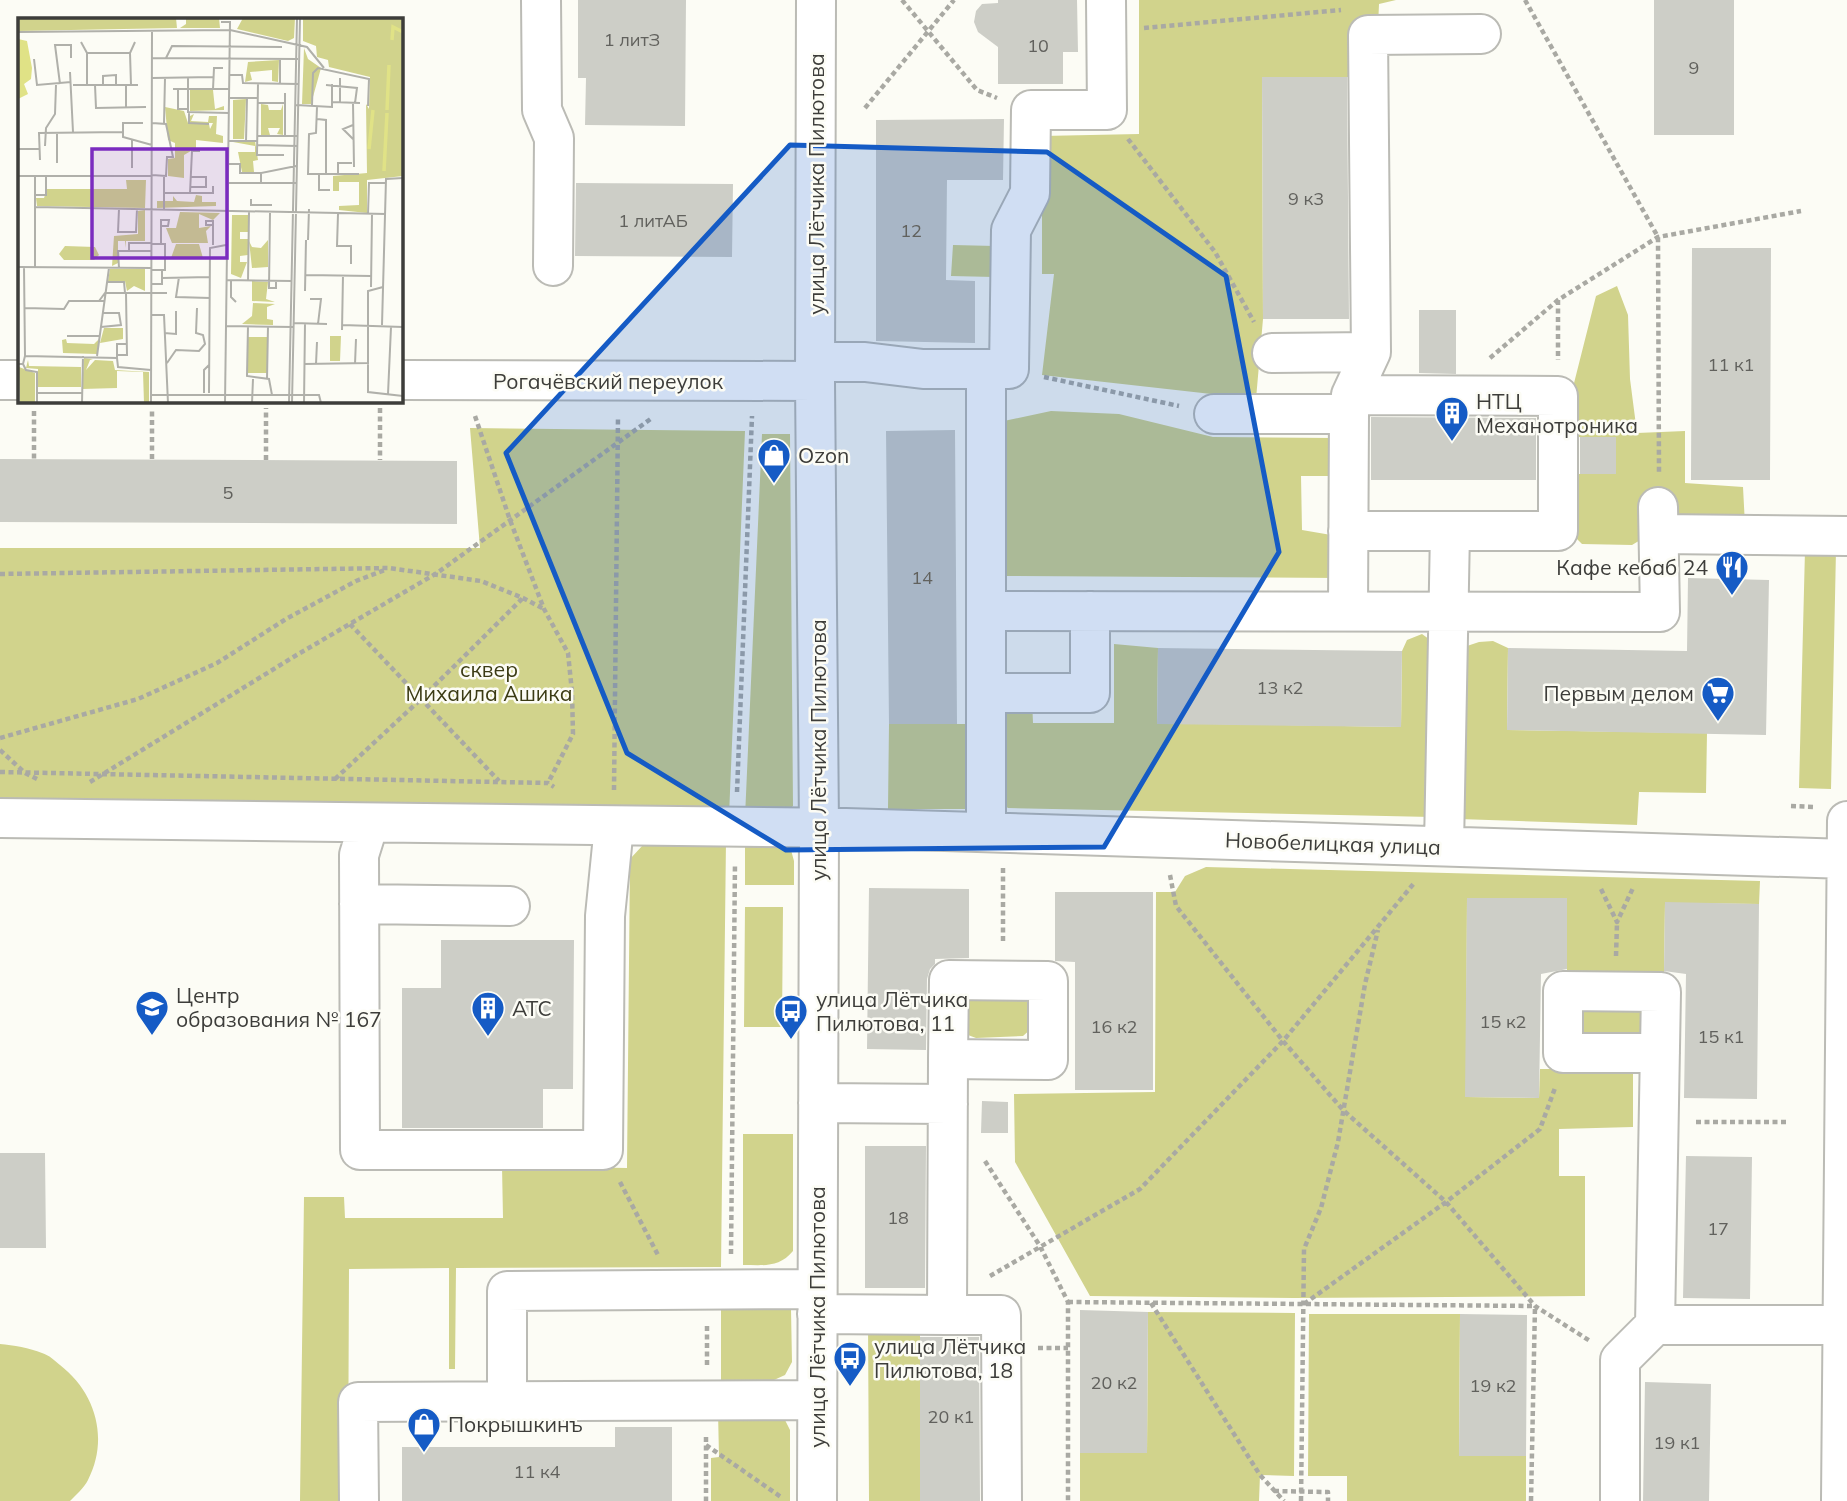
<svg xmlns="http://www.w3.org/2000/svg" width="1847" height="1501" font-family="Mulish,sans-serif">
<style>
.green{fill:#d1d38c}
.building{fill:#cdcec7}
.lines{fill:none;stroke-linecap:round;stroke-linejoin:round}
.minor-casing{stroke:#bbbbb5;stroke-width:42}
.path{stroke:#a9a9a3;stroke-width:4.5;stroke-dasharray:5 3.5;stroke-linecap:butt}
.minor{stroke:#fff;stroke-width:38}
.marked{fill:#155bc5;fill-opacity:0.2;stroke:#155bc5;stroke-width:5;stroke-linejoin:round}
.labels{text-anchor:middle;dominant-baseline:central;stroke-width:5;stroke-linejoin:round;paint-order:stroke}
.number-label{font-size:18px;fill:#61615d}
.street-label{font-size:21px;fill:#3d3d3a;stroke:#fcfcf5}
.poi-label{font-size:21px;fill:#3d3d3a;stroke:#fcfcf5;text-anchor:start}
.park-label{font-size:21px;fill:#3b3b14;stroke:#fcfcf5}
.inset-river{fill:none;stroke:#e0e286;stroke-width:3.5}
.inset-road{fill:none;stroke:#b0b0aa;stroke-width:2}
.view{fill:#7b2cbf;fill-opacity:0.15;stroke:#7b2cbf;stroke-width:3.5}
.inset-edge{fill:none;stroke:#3d3d3a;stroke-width:3.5}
</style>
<rect width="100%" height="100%" fill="#fcfcf5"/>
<path class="green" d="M1139,0h257l-17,4 -1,23 -29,50 -87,1 1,241 -7,80 -214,-24 12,-101h-12v-138l97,-2z
M953,245l42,1 -1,31 -43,-1z
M1617,286l11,29 2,64 7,54 48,-2v52l58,4 2,38 -103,14 -10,6 -50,-1 -8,-8 -3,-62h44v-37h-44v-42l25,-99z
M1051,411l68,3 94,23 120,1v38h-32l1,54 35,6 2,42 -340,-2v-154z
M470,428l275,3 -16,385 -729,-11v-257h480z
M762,434h28l3,372 -13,12 -35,-1z
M1805,550h31l-5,239 -32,-1z
M1422,634l15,11 -5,172 -424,-9 -11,-8 -7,-101h42l1,24h81v-79l44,4 -1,75 244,4 1,-76 5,-11z
M1493,641l15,7 -1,82 200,3 -1,60 -67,-1 -2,33 -178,-6 5,-172 15,-5z
M889,724h89l-7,85h-83z
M664,836l62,4 -5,427 -265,1 -1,101h-6v-101l-100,1 -1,232h-48l4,-304h40l1,21h158l-1,-52 125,2 3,-309 13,-14z
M745,839l36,5 10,6 3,11v24h-49z
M1206,867l554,14 -1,23 -94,-1 -1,71h-97v-76h-100l-1,199 73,1 1,-29h93v58l-74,2v47h26v120l-291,2 -204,-2 -75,-134 -1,-68 141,-2 1,-200h19l10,-16z
M745,907h38l-1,120h-38z
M1026,995l8,8 -2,25 -9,8 -47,2 -8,-3c-8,-15 -7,-24 2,-38z
M1583,1004l64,5 -2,26 -64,6 -4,-28z
M743,1134h50v117c-14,17 -30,14 -50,14z
M721,1297l64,4 6,9 1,52 -7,13 -11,5h-53z
M1148,1312l147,1 -1,163 -34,-1 -1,26h-179v-48h67z
M1309,1314h151l-1,142h67v45h-179v-25h-39z
M868,1322l52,9v170h-51z
M0,1344c13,1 30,4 42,9 7,2 13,8 18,12 36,28 49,74 28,115 -4,8 -12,15 -18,21h-70z
M718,1411l57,3 10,6 5,10v71h-79v-43l8,-1z"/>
<path class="building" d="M578,0h108l-1,126 -100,-1 1,-47h-8z
M998,0h79l1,52h-15v32h-65v-37l-20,-15 -4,-10 2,-11 6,-7 16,-1z
M1654,0h80v135h-80z
M1262,77h85l2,242h-86z
M1004,119l-1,61h-56l-1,100 29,1v62l-99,-2v-221z
M576,183l157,1 -1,73 -157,-1z
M1692,248h79l-1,232h-79z
M1419,310h37v64l-37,-1z
M1371,417l165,1v62h-165z
M955,430l2,294h-68l-3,-293z
M1580,437h36v37h-36z
M0,459l457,2v63l-457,-2z
M1688,578l81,2 -3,155 -259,-5 1,-82 179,3z
M1158,648l244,3 -1,76 -244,-3z
M869,888l100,1v69l-34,1v5l-5,5 -3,10 -1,71 -59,-1z
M1055,892h98v198h-78v-128l-20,-1z
M1467,898h100v71l-26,5 -2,124 -74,-1z
M1665,902l94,2 -2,195 -73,-1 2,-124 -22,-3z
M441,940h133l-1,149h-30v39h-141v-140h39z
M982,1101l26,1v31h-27z
M865,1146h61l-1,142h-60z
M0,1153h45l1,95h-46z
M1686,1156l66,1 -2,142 -67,-1z
M1080,1310l68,2 -1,141h-67z
M1460,1314l67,1 -1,141h-67z
M920,1337h59l1,164h-60z
M1645,1382l66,2 -2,117h-66z
M615,1427h57v74h-270v-54h213z"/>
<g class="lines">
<defs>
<path id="minor" d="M541,0l1,110 12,28 -1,128
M816,0l-1,381 4,446 -2,674
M1272,353l99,-1
M815,362h50l58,7h86l2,-139 19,-37 1,-83h76l-1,-110
M986,369v463
M0,380h19
M401,380l414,1
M1214,414h135
M1348,531h210v-135l-207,-1
M1659,534l188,2
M1348,610l1,-196 2,-19 20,-43 -3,-317 113,-1
M986,611l674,1 -2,-105
M986,693h104v-82
M0,818l846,10 1001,31
M369,823l-10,32 1,295h243l2,-234 9,-90
M1444,846l6,-315
M359,904l151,2
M818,1103l130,1
M817,1314l130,1 1,-256 100,1v-79l-99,-1 -1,79
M947,1315h54l1,186
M1655,1325l6,-333 -98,-1v62h97
M507,1401v-110l310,-2
M359,1501l-1,-99 459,-2
M1620,1501v-141l35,-35h187
M1841,1501l6,-680"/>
</defs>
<use href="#minor" class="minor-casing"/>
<path class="path" d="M902,0l75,90 20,8
M1525,0l133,237 1,235
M1144,28l197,-18
M865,108l89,-108
M1128,139l87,113 39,70
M1558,300v60
M1490,358l68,-58 100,-63 143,-26
M1044,377l135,29
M380,408v52
M34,411v48
M475,416l35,104 34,89 24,44 4,39 1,42 -25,49
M152,459v-51
M266,460v-52
M0,574l389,-6 92,13 42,17 21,11
M350,624l149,157
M0,738l138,-39 79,-36 69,-44 70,-38 29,-11
M0,750l25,23 12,6
M0,772l548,11 6,4
M335,779l86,-80 102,-101
M90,782l205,-126 142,-83 215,-155
M614,790l4,-373
M737,792l15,-376
M1791,806l24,1
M1003,868v75
M1170,875l6,31 107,135 60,69 103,92 89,104 55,35
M1601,889l16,33 16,-34
M1616,956l1,-33
M1696,1122h90
M985,1161l55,85 28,56v199
M620,1182l38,73
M731,1254l4,-391
M990,1276l150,-87 143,-148 132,-159
M1068,1302l466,4
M1151,1303l109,172 24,26
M1304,1304l142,-102 94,-73 15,-41
M1038,1348h30
M707,1365v-40
M706,1437v64
M706,1445l75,52
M1274,1491l54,1v9
M1301,1501l3,-252 17,-41 17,-66 27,-158 13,-54
M1531,1501l4,-195"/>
<use href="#minor" class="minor"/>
</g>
<path class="marked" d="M790,145l257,7 179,124 53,276 -175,295 -318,3 -159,-97 -121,-300z"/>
<defs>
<symbol id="building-pin" viewBox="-11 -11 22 30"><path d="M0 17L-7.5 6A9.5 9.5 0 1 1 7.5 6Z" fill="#155bc5" stroke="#fcfcf5"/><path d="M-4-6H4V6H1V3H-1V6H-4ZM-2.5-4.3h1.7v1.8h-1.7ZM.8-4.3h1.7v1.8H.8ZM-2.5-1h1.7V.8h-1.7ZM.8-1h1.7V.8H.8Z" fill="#fff"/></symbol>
<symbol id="shop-pin" viewBox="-11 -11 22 30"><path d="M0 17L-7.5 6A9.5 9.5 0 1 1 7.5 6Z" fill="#155bc5" stroke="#fcfcf5"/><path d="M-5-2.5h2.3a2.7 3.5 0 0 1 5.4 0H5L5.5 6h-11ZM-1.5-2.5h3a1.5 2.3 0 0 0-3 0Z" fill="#fff"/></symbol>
<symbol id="restaurant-pin" viewBox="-11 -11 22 30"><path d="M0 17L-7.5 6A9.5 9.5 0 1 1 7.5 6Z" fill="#155bc5" stroke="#fcfcf5"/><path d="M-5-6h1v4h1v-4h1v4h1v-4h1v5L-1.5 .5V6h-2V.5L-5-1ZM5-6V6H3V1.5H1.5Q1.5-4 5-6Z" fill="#fff"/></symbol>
<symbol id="supermarket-pin" viewBox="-11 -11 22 30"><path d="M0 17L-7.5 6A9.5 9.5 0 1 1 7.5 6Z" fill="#155bc5" stroke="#fcfcf5"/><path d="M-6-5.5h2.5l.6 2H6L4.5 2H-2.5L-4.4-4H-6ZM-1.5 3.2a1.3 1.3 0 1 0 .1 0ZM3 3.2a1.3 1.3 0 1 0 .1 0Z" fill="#fff"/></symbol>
<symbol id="school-pin" viewBox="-11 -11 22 30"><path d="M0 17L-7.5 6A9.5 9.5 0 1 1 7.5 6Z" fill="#155bc5" stroke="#fcfcf5"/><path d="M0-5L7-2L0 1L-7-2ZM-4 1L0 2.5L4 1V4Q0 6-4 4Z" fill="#fff"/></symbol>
<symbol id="bus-pin" viewBox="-11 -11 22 30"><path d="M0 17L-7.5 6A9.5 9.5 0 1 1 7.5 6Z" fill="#155bc5" stroke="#fcfcf5"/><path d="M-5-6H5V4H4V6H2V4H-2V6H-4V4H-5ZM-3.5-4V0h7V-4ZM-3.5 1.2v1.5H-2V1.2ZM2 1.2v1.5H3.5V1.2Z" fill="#fff"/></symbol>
</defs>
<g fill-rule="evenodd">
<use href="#building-pin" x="1433" y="394" width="38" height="52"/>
<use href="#shop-pin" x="755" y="436" width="38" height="52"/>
<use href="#restaurant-pin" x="1713" y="548" width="38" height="52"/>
<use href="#supermarket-pin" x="1699" y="674" width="38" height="52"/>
<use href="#school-pin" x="133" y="988" width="38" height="52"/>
<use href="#building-pin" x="469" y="989" width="38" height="52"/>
<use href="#bus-pin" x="772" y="992" width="38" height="52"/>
<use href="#bus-pin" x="831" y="1339" width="38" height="52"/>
<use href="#shop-pin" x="405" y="1405" width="38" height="52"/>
</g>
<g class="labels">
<g class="number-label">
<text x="632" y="39">1 литЗ</text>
<text x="1038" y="45">10</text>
<text x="1694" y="67">9</text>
<text x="1306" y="198">9 к3</text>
<text x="653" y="220">1 литАБ</text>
<text x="911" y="230">12</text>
<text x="1731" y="364">11 к1</text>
<text x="228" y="492">5</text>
<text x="922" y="577">14</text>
<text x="1280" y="687">13 к2</text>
<text x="1503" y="1021">15 к2</text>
<text x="1114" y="1026">16 к2</text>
<text x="1721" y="1036">15 к1</text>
<text x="898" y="1217">18</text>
<text x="1718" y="1228">17</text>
<text x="1114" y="1382">20 к2</text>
<text x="1493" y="1385">19 к2</text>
<text x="951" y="1416">20 к1</text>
<text x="1677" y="1442">19 к1</text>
<text x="537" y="1471">11 к4</text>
</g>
<g class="street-label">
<text transform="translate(816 184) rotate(-90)">улица Лётчика Пилютова</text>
<text x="608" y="381">Рогачёвский переулок</text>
<text transform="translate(818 750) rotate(-90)">улица Лётчика Пилютова</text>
<text transform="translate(1333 843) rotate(2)">Новобелицкая улица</text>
<text transform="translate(817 1317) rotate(-90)">улица Лётчика Пилютова</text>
</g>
<g class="poi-label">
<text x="1476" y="401">НТЦ<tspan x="1476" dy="24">Механотроника</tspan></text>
<text x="798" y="455">Ozon</text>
<text x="1708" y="567" text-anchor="end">Кафе кебаб 24</text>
<text x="1694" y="693" text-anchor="end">Первым делом</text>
<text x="176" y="995">Центр<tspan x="176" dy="24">образования № 167</tspan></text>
<text x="816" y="999">улица Лётчика<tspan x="816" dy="24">Пилютова, 11</tspan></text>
<text x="512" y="1008">АТС</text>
<text x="874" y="1346">улица Лётчика<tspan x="874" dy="24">Пилютова, 18</tspan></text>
<text x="448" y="1424">Покрышкинъ</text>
</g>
<g class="park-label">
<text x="489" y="669">сквер<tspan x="489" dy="24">Михаила Ашика</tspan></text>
</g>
</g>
<g transform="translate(18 18)">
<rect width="385" height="385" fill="#fcfcf5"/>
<path d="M0,0h158l1,10 -159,3zM168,0h33l1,10h-40l6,-4zM225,0h52l-1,20 -6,3 -51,-12zM285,0h100v158l-36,4v33l-28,-3v-4l20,-1v-23h-20v9h-6v-15l34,-3 -1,-69 3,5 1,-32 -41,-10 -1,-7 -11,-3 -1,-11 -13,-5zM286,30l4,11 13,9 -10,36h-9zM261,42l-1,22 -6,-1v-11l-22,2 2,8 -7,2 3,-20zM172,72h23l2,19 9,-3v4l-34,1zM228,81l-2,40h-11v-39zM243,86l7,1 1,5h12l2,-6v31l-6,-1 3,-6h-12l2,7h-9zM147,89l19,4 4,12 21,1 1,5 3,-6h-23v-7l4,-2 -3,7 17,1 1,-6h8l-1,18 7,2v7l-27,-3v8l-12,7v23l-16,-2v-17l7,-1v-15l-7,-3zM237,123l3,19 -5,1 1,11h-12l-4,-20h17v-6l-22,-4zM108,162h20l-1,28 -108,-2 -1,-8h8l3,-9h80zM178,177l6,1v6h14v4l-59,2v-7h16v-5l4,5 17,1zM127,192v31h-19l-1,7v-7h-7v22l-6,3 2,-30 24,-2v-23zM162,194l40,1 -7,7 -14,-6v14l12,-2 -5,5 2,12h-36l-6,-15h10zM214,197h16v17h-8v7h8v16l-8,1v6h7l-6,16 -10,-4zM250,222v27l-16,1 -3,-27 3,6 9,1zM158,226h23l4,14h-32zM47,228l30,1 4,8 -5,5h-30l-5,-6zM92,251h35v22l-11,-5 -7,5 -2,-10h-17zM234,263l16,1 -2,17 9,3 -23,-1zM235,285l22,1 -8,3v12l6,1v5l-31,-1 10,-8zM86,310h19v11l-23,4zM312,318h11l-1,25h-10zM230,319h19v36h-19zM48,321l1,4 27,1 5,-5 -2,15 -34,-1 -1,-13zM66,340l9,1 -3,1 -4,10 9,-10 18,1 2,9 34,2v31h-5l-1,-31 -26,-1v17l-35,1zM10,342l1,6 52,1v20h-43v-18l-12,-1zM1,349l16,6v30h-15z" fill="#d1d38c"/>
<path d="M0,21l9,2 5,27 -1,11 -7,5 4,10 -10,5z" fill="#e0e286"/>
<path class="inset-river" d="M374,22l1,-13 10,5M369,92l2,-45M351,131l4,-39M366,153l3,-58"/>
<path class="inset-road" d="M203,4h9l-5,381M0,14l212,-2 77,17 17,21M63,24l6,11v32M69,35h43M134,40l146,1M148,40l6,-12 110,1M16,41l3,26 34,-3M262,41v25M52,54l3,60M212,57h12l1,8 55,1M134,60l62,-1M170,60v34l41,1M322,60v24M240,65l-1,72h27M42,66l-5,-39h16v13M55,67h65M77,67l1,23 50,-1M85,67v-9l13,-1v9M108,67v22M113,67l-1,-32 5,-11M308,67l31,3 -2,15M155,71h57M160,71v20h10M195,71l1,-21h9M211,80h29M314,84l28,1M240,85h27M335,85l1,64M278,87l36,2v-23M294,87l1,-32 5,-5 51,11 -1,27M299,89l-1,26 -7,1 -1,40h51M171,94v11l20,1M299,101l9,1v55M125,105h-20v14l29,8M146,105l1,-45M335,107l-10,4 10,10M39,114v31M239,118h40M267,118v-43M114,122v28M210,123h29M228,123l1,-43M239,127l40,1M27,128l1,-18 9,-14 1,-29M0,131h22M22,142l-1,-27 84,-1M210,146h12v9h21M134,157l14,1 1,-19h6l-7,-33 -14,-1M301,157v15h11M320,157v-12h14M0,158h134M146,158v33M210,165h68M243,165v-10l35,-7M172,169h16v-10h-15M146,175h49v-7M172,175l2,-42h8M17,177h11v-19M233,181v6h21M17,189l351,7M101,191l-1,23h18l1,-23M252,195l-1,75h7v-7M320,196l-1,32h14v18M350,196l1,-31h17M290,222l1,-31M134,226h9v-18h7l1,-6h-8v6M195,227v-24h-7v4h7M111,233v-8h23M0,249l134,1M17,249v-91M101,250l-1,-17h34M134,252h13v-26h-4M288,257l65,1M161,259l-3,20 34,1M144,260l48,-1M208,262l66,1M213,262v17l5,5M230,263l1,-69M89,264h17l1,11M134,266h10v-14M353,269l1,-73M365,269l-15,4v101l35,4M287,273l1,-51M292,281h11l-3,25M81,283l6,-8h62M7,290l39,1 5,-8h35M133,297h13l4,88M275,305l34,1M324,307l61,2M364,307l4,-146 17,-1M208,308l67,1M230,308l-1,50 22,3 3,16M83,309l20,-2 -2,-12h-16M324,312l1,-55M146,315l12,1v-23M49,318h33M385,330v36M99,337h10l-1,-62M7,338l92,2 1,9 33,3M79,338l12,-88M99,339v-13h9M149,345l9,-13 23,1 6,-7 -2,-9 -7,-2 1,-25M0,346h5l2,-8 -1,-89M5,346l3,6 11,2v31M286,346l65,-1M298,346l1,-22M337,346l1,-25M249,361l1,-53M19,375h45M186,375v-23l5,-5M191,375l1,-145 16,-3M370,376l3,-67M133,377h168l2,8M64,385l1,-47M133,385l1,-373M234,385l1,-24M271,385l8,-385M274,385l8,-385M286,385l1,-80"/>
<path class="view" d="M74,131h135v109h-135z"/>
<rect width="385" height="385" class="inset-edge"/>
</g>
</svg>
